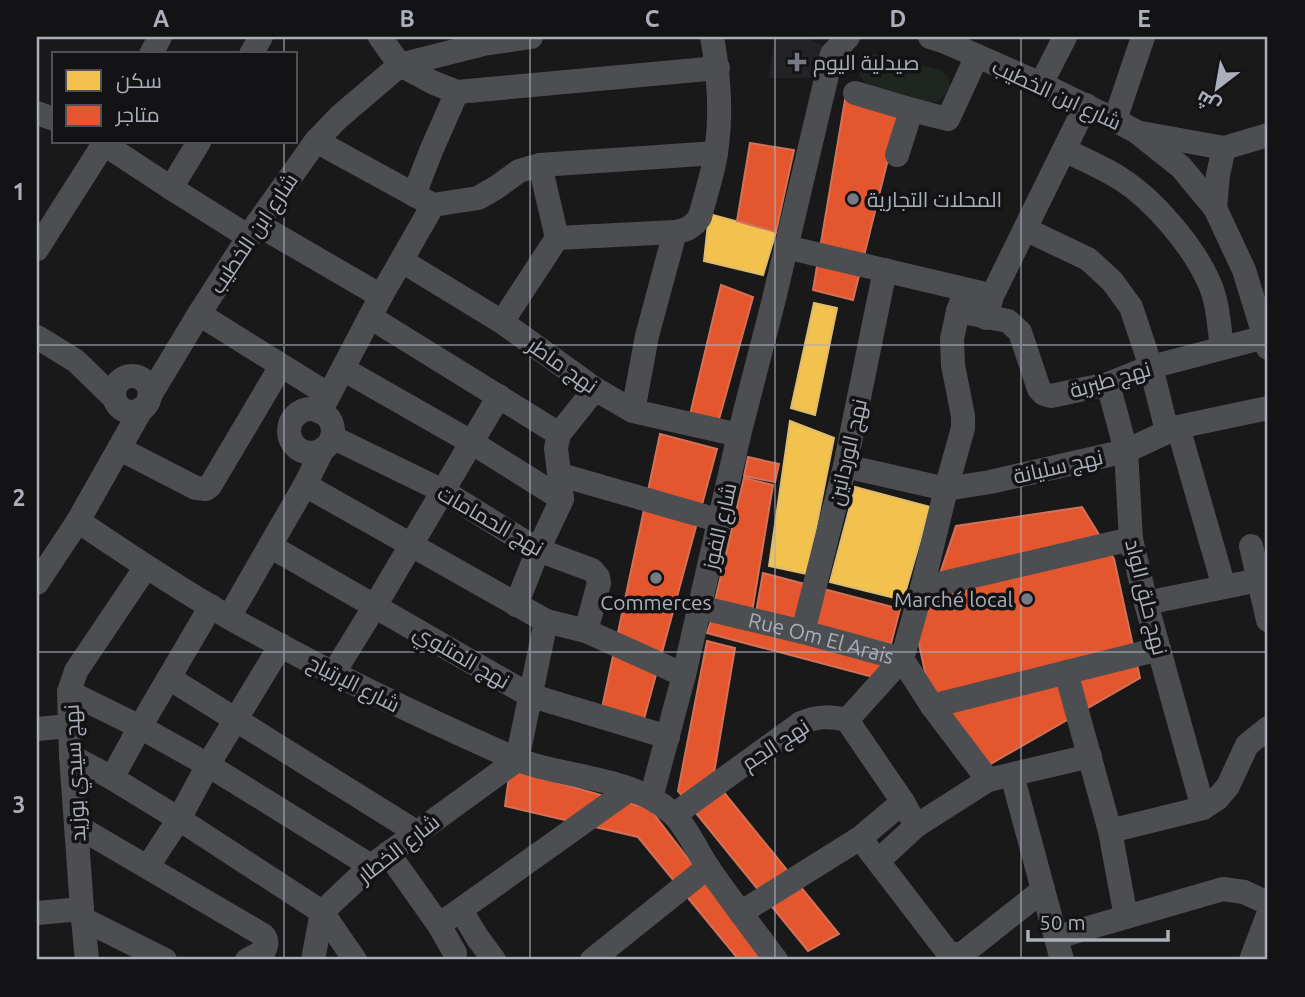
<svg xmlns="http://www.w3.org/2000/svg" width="1305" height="997" font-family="Ubuntu,Cairo,sans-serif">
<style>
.built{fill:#232325}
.green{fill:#1f2620}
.homes{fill:#f2c14e;stroke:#dcbc6e;stroke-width:2}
.shops{fill:#e4572e;stroke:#d37158;stroke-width:2}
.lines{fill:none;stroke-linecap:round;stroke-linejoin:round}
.minor{stroke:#4d4e52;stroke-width:24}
.grid{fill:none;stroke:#aaafba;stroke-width:2;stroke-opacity:0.55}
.poi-dot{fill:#777a82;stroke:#131315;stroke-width:2.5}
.labels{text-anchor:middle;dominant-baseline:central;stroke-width:7;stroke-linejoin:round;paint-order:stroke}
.poi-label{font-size:21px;fill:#aaafba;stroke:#131315;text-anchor:start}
.street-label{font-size:21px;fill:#aaafba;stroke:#131315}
.neatline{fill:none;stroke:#aaafba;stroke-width:2.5}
.grid-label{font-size:23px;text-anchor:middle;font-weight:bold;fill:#aaafba}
</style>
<rect width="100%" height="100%" fill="#191919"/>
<path class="built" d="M775,37h29l22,10 -4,31h-54z"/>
<path class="green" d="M871,53l70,17 7,7 2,9c-4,6 -8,14 -15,16 -11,3 -27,-5 -38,-8 -14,-4 -44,-8 -36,-29 2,-7 5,-8 10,-12z"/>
<path class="homes" d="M709,214l67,18 -13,43 -59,-14z
M814,303l23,5 -22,107 -24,-7z
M790,421l44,17 -27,136 -38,-8z
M855,487l75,20 -27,93 -73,-18z"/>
<path class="shops" d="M846,94l55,13 -48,193 -40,-10z
M750,143l44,7 -18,82 -39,-11z
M721,285l32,12 -35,126 -29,-4z
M660,434l57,15 -73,270 -42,-11z
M748,457l31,7 -4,18 -31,-6z
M744,478l29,7 -21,127 -38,-7z
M1082,507l32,52 26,119 -153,88 -57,-70 -12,-57 38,-113z
M763,573l137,36 -9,35 -135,-32z
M713,615l185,47 -6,20 -185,-49z
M707,641l28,7 -22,131 126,155 -31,17 -130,-160z
M510,769l140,40 116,151h-27l-101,-123 -133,-31z"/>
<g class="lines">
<g class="minor">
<path d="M380,37l20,28 34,18 23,9 261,-24"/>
<path d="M930,37l13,4 98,43 74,36 22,12 44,35 34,41 29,62 24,78"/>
<path d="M151,54l9,-17"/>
<path d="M251,54l10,-17"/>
<path d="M1041,84l24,-47"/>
<path d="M855,93c31,9 61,19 93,26l29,-63"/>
<path d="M37,113l17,6"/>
<path d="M1115,120l28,-83"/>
<path d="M1141,133l83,15 44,-13"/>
<path d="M316,141l117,64 -52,91 -61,116"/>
<path d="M101,142l70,46 78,49"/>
<path d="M1064,150c19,9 40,18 57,29 33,21 71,66 87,101 10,20 11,46 14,68"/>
<path d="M897,155l14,-44"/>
<path d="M171,188l28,-46"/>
<path d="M414,195l17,-44 26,-59"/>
<path d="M433,205l45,-7 19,-11 22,-16 21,-6 176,-12"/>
<path d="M1215,208l3,-33 6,-27"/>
<path d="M257,224l124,72"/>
<path d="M1025,229l63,30 24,22 19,26 20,60 16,64"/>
<path d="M557,238l118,-6c12,-2 18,-5 25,-15 5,-21 13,-43 16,-64 6,-39 3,-78 -4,-116"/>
<path d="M786,247l195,46"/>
<path d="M37,249l68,-107"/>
<path d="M402,261l100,61 93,67 38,22 106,24"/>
<path d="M958,311l50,10 12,11 19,57 5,5 7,2 57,-12 43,-17 114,-30"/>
<path d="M199,314l130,81"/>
<path d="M370,317l189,117"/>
<path d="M986,318l6,-22 94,-191"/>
<path d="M502,322l55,-84 -17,-73"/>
<path d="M37,337l39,24 38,37"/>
<path d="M343,369l128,73 91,57"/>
<circle cx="132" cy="394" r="18"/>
<path d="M1108,384l18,67 5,88 15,64 57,205"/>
<path d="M149,397l50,-83 58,-90 59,-83 23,-24 61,-52 83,-21 48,-7"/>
<circle cx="311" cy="431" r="22"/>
<path d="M633,411l14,-75 28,-104"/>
<path d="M1178,427l46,160"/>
<path d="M332,437l111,54 95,59 54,20 6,7 1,6 -13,48"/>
<path d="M120,449l76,39 10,1 4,-3 71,-120"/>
<path d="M845,466l101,23 44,-7 136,-31 52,-24 90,-19"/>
<path d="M561,475l160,46"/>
<path d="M305,485l241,136 40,10 98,44"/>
<path d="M78,521c50,34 100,67 152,97 91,51 184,96 279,138 51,23 120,18 163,57 12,10 26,39 35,53 22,32 46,63 69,94"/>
<path d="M270,546l259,149 139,42"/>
<path d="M1251,546l17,74"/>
<path d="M37,583l41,-62 64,-113"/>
<path d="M922,588l209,-49"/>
<path d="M1146,603l113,-23"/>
<path d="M516,605l22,-55 24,-51 -6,-51 3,-14 36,-45"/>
<path id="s1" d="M699,607l104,25 99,27 30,47 56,74 102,-24"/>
<path d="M229,617l76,-132 18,-36"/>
<path d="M803,632l42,-166 40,-196"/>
<path d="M1066,672l44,159 16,86"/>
<path d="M333,674l42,-68 124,-210"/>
<path d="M169,678l247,154"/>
<path d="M69,692l71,35 68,38 163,101"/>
<path d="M932,706l227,-57"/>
<path d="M847,720l55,-61 20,-71 24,-99 17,-61v-12l-10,-51 -1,-26 6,-28 8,-21"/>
<path d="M37,729l32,-3"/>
<path d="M71,756l41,22 67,41 143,93 33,48"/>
<path d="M1012,775l50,185"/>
<path d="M112,778l28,-51 71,-121"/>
<path d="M651,798l33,-123 55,-240 34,-132 59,-249 16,-17"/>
<path d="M674,815l127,-92c16,-7 29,-7 46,-3l56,82 13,24"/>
<path d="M77,826l186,109c5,5 4,10 1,16l-17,9"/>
<path d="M1110,831l93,-23 14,-9 11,-13 19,-41 21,-17"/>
<path d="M860,838l86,112 5,4h11l81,-64"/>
<path d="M388,853l51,72 16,28"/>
<path d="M878,861l38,-35 72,-46"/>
<path d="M148,866l31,-47 29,-54 73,-120"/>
<path d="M461,910l16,27 17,23"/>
<path d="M742,912l118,-74 43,-36"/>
<path d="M37,913l45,-4"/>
<path d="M83,919l82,41"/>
<path d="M439,925l191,-136"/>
<path d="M1057,937l166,-48 21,3 24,11"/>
<path d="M87,960l-5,-51 -11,-153 -2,-64 7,-21 70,-104"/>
<path d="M313,960l9,-48 49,-46 146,-106 29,-139"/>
<path d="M592,960l116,-93"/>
<path d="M1251,960l17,-45"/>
</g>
</g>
<path class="grid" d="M284,37v17M530,37v923M775,37v923M1021,37v923M284,142v818M37,345h1231M37,652h1231"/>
<g class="poi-dot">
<path d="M793.5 51.5h7v7h7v7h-7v7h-7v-7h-7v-7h7z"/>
<circle cx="853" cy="199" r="7"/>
<circle cx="656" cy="578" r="7"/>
<circle cx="1027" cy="599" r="7"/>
</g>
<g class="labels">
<g class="poi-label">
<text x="813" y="62">صيدلية اليوم</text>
<text x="867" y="199">المحلات التجارية</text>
<text x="1013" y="599" text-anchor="end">Marché local</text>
<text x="656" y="602" text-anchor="middle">Commerces</text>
</g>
<g class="street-label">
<text transform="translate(1057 94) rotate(25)">شارع ابن الخطيب</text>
<text transform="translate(253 233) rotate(-56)">شارع ابن الخطيب</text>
<text transform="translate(563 365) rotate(35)">نهج ماطر</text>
<text transform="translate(1110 379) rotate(-16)">نهج طبربة</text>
<text transform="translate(847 452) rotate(-77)">نهج الوردانين</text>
<text transform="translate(1058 466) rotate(-13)">نهج سليانة</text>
<text transform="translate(491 520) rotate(30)">نهج الحمامات</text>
<text transform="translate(719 526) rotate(-77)">شارع الفوز</text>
<text transform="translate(1147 597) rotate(76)">نهج حلق الواد</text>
<text stroke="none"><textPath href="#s1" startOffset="126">Rue Om El Arais</textPath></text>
<text transform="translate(462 656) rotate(30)">نهج المتلوي</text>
<text transform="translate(354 683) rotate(27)">شارع الإرتياح</text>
<text transform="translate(775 744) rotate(-33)">نهج الجم</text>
<text transform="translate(74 773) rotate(-93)">نهج سيدي بوزيد</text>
<text transform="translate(398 848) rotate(-38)">شارع الخطار</text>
</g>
</g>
<rect width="1305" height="997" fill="none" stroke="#131315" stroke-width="77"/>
<rect x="52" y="52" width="245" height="91" fill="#131315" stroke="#4f5157" stroke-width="2"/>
<rect x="66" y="70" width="35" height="21" fill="#f2c14e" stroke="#4f5157" stroke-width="2"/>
<text x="116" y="88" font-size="21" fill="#aaafba">سكن</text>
<rect x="66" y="105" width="35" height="21" fill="#e4572e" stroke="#4f5157" stroke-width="2"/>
<text x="116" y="122" font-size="21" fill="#aaafba">متاجر</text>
<g transform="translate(1217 88) rotate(211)" stroke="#131315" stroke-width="5" paint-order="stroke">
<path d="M0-5L12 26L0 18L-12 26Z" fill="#aaafba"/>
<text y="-10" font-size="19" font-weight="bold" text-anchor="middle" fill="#aaafba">ش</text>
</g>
<path d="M1028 930v10h140v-10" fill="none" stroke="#aaafba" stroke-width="3.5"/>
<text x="1039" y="930" font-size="21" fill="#aaafba" stroke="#131315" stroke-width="5" paint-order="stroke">50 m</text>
<rect x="38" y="38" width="1228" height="920" class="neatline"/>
<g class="grid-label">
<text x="161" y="27">A</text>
<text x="407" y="27">B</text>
<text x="652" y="27">C</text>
<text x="898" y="27">D</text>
<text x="1144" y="27">E</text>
<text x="19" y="200">1</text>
<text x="19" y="506">2</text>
<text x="19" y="813">3</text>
</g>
</svg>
